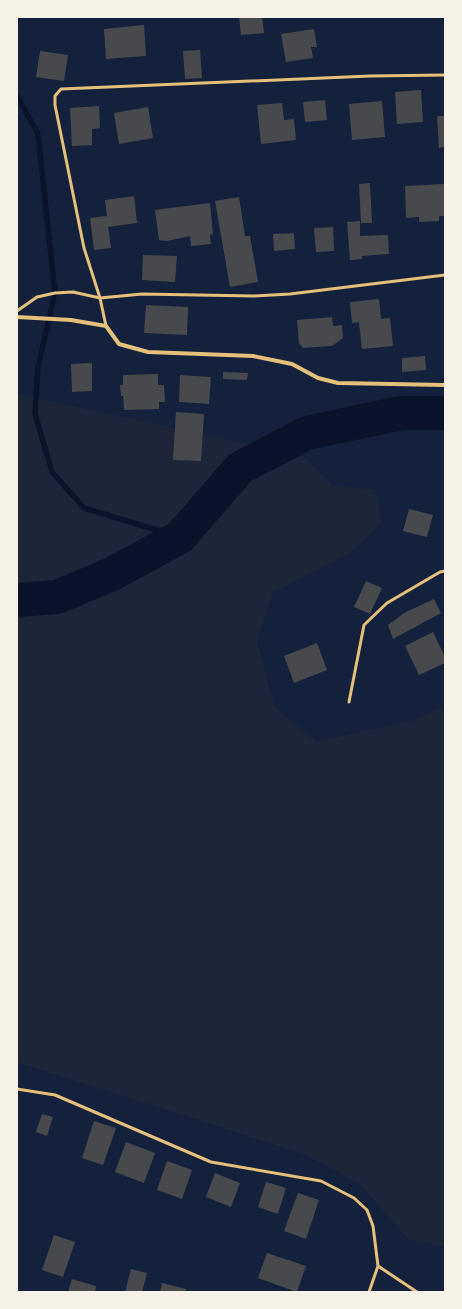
<svg xmlns="http://www.w3.org/2000/svg" width="462" height="1309" font-family="'Fira Sans Condensed',sans-serif">
<style>
.green{fill:#1d2539}
.lines{fill:none;stroke-linecap:round;stroke-linejoin:round}
.stream{stroke:#0b132b;stroke-width:5.5}
.river{stroke:#0b132b;stroke-width:34}
.building{fill:#48494c}
.service{stroke:#e5c07b;stroke-width:3}
.minor{stroke:#e5c07b;stroke-width:4}
</style>
<rect width="100%" height="100%" fill="#14213d"/>
<path class="green" d="M17,394l286,62 29,29 43,5 7,32 -31,30 -78,41 -16,48 17,65 42,36 102,-23 27,-14v542l-37,-8 -48,-55 -56,-30 -287,-92z"/>
<g class="lines">
<path class="stream" d="M17,96l21,38 17,159 -17,74 -3,47 17,58 32,36 96,29"/>
<path class="river" d="M17,600l40,-3 55,-23 68,-37 60,-69 67,-35 94,-20h44"/>
</g>
<path class="building" d="M239,17h23l2,16 -23,2z
M144,25l2,31 -40,3 -2,-30z
M314,29l3,18h-6l2,11 -27,4 -5,-28z
M200,50l2,28 -17,1 -2,-28z
M40,51l28,4 -4,26 -28,-4z
M421,90l2,32 -26,2 -2,-32z
M325,100l2,20 -22,2 -2,-20z
M382,101l3,36 -33,3 -3,-36z
M282,103l2,17 10,-1 2,21 -35,4 -4,-39z
M99,106l1,22 -8,1v16l-20,1 -2,-38z
M148,107l5,31 -34,6 -5,-31z
M437,116h8v31l-6,1z
M370,183l2,40h-11l-2,-39z
M445,184v32h-6v5l-20,1v-5l-13,1 -1,-32z
M134,196l3,27 -29,4 3,21 -17,2 -4,-32 17,-2 -2,-16z
M239,197l6,39h5l8,46 -28,5 -15,-86z
M210,203l3,31 -3,1 1,9 -20,2 -1,-10 -23,5 -8,-1 -4,-30z
M360,221v15l28,-1 1,19 -27,2v3l-12,1 -3,-38z
M333,227l1,24 -18,1 -2,-24z
M294,233l1,16 -21,2 -1,-17z
M143,255l34,1 -2,26 -33,-2z
M379,299l2,20 9,-1 3,28 -31,3 -3,-27 -7,1 -2,-21z
M146,305l42,2 -1,28 -43,-2z
M332,317l1,9 9,-1 1,13 -11,8 -29,2 -4,-5 -2,-23z
M425,356l1,14 -24,2v-14z
M92,363v28l-20,1 -1,-28z
M223,372l25,1 -1,7 -24,-1z
M158,374v11h6l1,17h-6v7l-35,1 -1,-14h-2l-1,-11h3v-10z
M180,375l31,2 -2,27 -30,-2z
M176,412l28,2 -3,47 -28,-1z
M409,509l24,6 -6,22 -24,-6z
M366,581l16,7 -12,26 -16,-7z
M434,599l7,14 -48,26 -5,-14 16,-12z
M433,632l12,25v6l-26,12 -14,-29z
M317,643l10,27 -33,13 -10,-27z
M42,1114l11,3 -6,19 -11,-4z
M94,1121l22,7 -13,37 -21,-7z
M126,1142l29,11 -11,30 -29,-11z
M167,1161l25,9 -10,29 -25,-9z
M215,1173l25,10 -9,24 -25,-10z
M266,1182l20,6 -8,26 -20,-7z
M298,1193l21,7 -13,39 -22,-8z
M54,1235l21,7 -12,35 -21,-7z
M267,1253l39,13 -9,26 -39,-14z
M131,1269l16,4 -5,19h-17z
M72,1279l24,7 -1,6h-27z
M162,1283l24,6 -1,3h-25z"/>
<g class="lines">
<path class="service" d="M17,311l20,-14 18,-4 18,-1 27,6 42,-4 112,2 36,-2 155,-19
M106,326l-6,-28 -16,-50 -29,-143v-9l6,-7 309,-13 75,-1
M349,702l15,-77 23,-22 53,-31 5,-1
M17,1089l38,6 156,67 110,19 33,17 13,12 6,16 5,40 -9,26
M378,1266l39,26"/>
<path class="minor" d="M17,317l54,3 35,6 13,18 29,8 105,4 39,8 26,14 20,5 107,2"/>
</g>
<rect width="462" height="1309" fill="none" stroke="#f6f1e7" stroke-width="36"/>
</svg>
